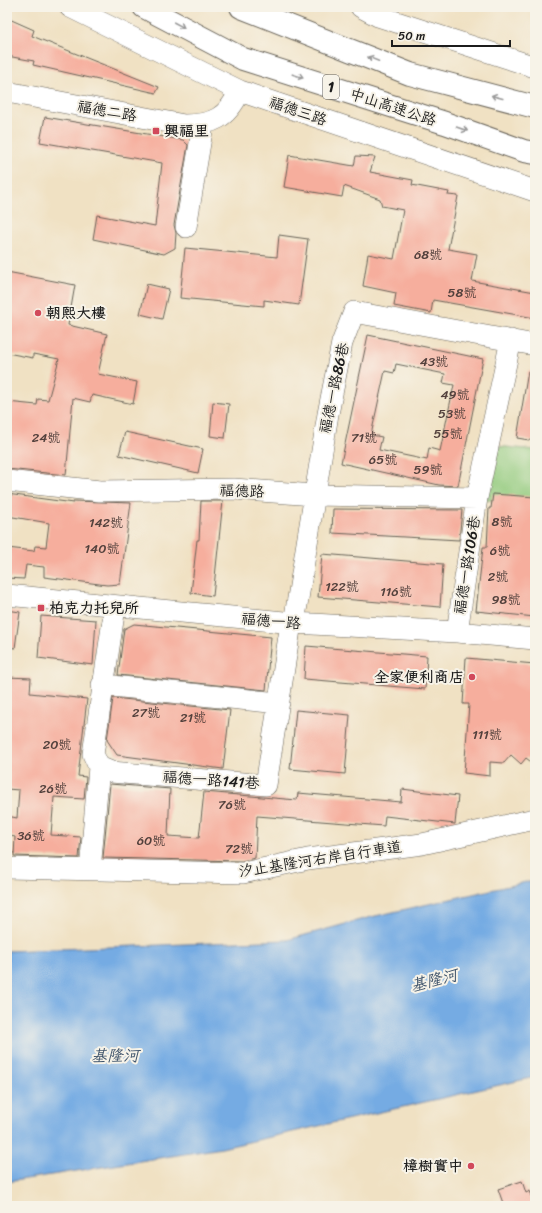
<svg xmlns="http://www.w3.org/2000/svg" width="542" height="1213" font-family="Sriracha,'LXGW WenKai TC',sans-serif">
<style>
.green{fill:#92ca7d;stroke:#57734c}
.water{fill:#75abe3;stroke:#486480}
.building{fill:#f6ae9d;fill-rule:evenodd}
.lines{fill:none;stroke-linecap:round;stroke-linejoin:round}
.minor-casing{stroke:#666156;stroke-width:22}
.highway-casing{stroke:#666156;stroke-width:24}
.minor{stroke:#fff;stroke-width:21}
.highway{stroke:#fff;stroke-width:22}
.oneway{stroke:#999}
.poi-dot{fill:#d1495b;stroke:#f7f3e8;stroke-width:1.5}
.labels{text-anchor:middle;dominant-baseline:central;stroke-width:4;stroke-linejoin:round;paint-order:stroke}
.number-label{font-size:13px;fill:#52403c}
.shield{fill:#f7f3e8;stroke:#5e5c59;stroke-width:1}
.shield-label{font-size:14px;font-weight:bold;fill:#1c1c1c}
.street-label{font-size:15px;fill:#1c1c1c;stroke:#f7f3e8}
.poi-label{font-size:15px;font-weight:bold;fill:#1c1c1c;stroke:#f7f3e8;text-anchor:start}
.water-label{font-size:16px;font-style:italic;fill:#40556c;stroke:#f7f3e8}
</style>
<rect width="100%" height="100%" fill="#f7f3e8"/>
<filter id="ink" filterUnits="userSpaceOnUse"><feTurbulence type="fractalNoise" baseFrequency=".025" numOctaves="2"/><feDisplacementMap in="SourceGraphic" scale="8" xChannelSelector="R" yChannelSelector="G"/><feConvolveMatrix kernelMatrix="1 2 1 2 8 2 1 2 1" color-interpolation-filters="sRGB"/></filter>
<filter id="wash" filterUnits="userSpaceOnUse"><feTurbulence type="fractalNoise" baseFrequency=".012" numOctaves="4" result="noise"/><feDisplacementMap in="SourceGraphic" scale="16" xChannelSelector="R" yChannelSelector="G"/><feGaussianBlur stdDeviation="0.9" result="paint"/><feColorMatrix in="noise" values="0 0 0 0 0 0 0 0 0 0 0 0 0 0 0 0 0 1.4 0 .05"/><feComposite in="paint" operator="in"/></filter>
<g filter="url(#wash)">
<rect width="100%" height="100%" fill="#f0e1c3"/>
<path class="green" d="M497,446l38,4v51l-50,-1z"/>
<path class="water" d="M535,880v197l-313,71 -215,34v-231l280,-11 84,-23z"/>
<g id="blocks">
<path class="building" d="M7,18l27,12 -2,6 127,51 -3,6 -123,-28 1,-4 -27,-5z
M45,117l138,23 5,5 -14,80 2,8 -1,15 -11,6 -71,-15 4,-24 58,11 7,-63 -122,-21z
M289,155l65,11 2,-10 19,1 -5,15 43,8 -1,5 37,7 -1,3 10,1 -10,53 29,5 -5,27 63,11v26l-102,-18 -2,13 -37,-7 2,-13 -33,-7 5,-32 26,5 9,-49 -21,-4 -2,-7 -36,-13 -2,11 -58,-10z
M279,235l29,4 -9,66 -35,-5v6l-84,-8 5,-50 92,9z
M7,272l68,13 -7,40 39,9 -9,40 39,8 -4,22 -41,-9 -2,7 -17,-4 -7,77 -59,-6v-67l30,3 1,-6 10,1 11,-41 -26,-5v4l-26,-5z
M147,284l22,5 -7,30 -22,-5z
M368,335l115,24 -25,127 -19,-1 -98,-22zM396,364l49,10 -2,9 11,2 -14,66 -11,-3 -2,12 -48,-10 3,-13 -11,-2 14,-64 9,2z
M528,371l7,1v69l-18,-3z
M213,402l16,2 -4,34 -15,-2z
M125,432l78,17 -5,24 -79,-18z
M7,494l67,9v-2l57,2 -11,81 -13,1 -63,-8v-10l-18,-2 -2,14 -17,-1v-30l27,3 1,-5 11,1 3,-24 -42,-7z
M493,494l42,3v120l-59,-6 7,-64h4l2,-39h2z
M201,501h22l-10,95 -22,-3 6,-53h2z
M333,509l129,1 -3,30 -127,-7z
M322,554l121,10 -3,43 -122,-10z
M7,610l13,2 -5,36 -8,-1z
M41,616l55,4 -3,45 -55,-7z
M134,624l137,13 -5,53 -148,-15 6,-46z
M306,646l121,10 -2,33 -121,-10z
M466,658l69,6v101l-9,-7 -5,6 -10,-9 -7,8 -14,-1v14l-26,-3 5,-69h-6z
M7,677l24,1 -1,15 57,6 -9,77 8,1 -2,22 -30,-2 -3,38 30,2 -2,21 -65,-2 1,-19 -8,-2v-19l10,2 2,-28 -12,-1z
M113,698l117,12 -7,59 -106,-14 -10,-15z
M296,710l54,5 -5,59 -55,-5z
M110,784l60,5 -2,47 31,2 5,-46 93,8 1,-7 103,9 1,-13 56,7 -3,28 -70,-8 -1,10 -127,-10 -2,42 -13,3 -139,-3z
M522,1181l4,12 4,-2 5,15h-31l-6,-17z"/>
</g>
</g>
<g filter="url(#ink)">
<use href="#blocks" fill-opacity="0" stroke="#666156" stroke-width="1"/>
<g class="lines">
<defs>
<path id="minor" d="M70,7l170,84 295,100
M361,7l17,9 157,51
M7,92l177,33c29,0 43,-7 56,-34
M186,227l17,-102
M7,481l93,10 134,-2 80,6 163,3
M7,595l287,28 163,9 78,7
M115,607l-22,147 6,13 12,5 155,13 25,-162
M294,623l34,-209 14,-71 12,-31 181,33
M457,632l20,-134 34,-158
M102,685l177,18
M91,859l8,-92
M7,868l236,5 65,-14 114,-15 113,-25"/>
<path id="highway" d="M144,7l99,52 202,64 79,28 11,2
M241,7l169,67 125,33"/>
</defs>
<use href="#minor" class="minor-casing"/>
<use href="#highway" class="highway-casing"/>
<use href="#minor" class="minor"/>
<use href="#highway" class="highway"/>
</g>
<defs><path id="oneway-shaft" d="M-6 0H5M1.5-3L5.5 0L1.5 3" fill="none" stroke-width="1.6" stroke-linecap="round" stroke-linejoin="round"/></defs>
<g class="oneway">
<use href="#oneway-shaft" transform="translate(179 25) rotate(28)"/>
<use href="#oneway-shaft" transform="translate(373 59) rotate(-158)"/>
<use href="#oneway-shaft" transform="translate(298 76) rotate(18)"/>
<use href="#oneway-shaft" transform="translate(497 97) rotate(-165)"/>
<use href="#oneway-shaft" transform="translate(462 129) rotate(19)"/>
</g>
</g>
<g class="poi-dot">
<rect x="152" y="127" width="8" height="8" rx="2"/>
<circle cx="38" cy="313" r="4"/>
<rect x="37" y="604" width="8" height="8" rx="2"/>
<circle cx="472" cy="677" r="4"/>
<circle cx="471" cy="1166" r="4"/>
</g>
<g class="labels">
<g class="number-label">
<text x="428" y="254">68號</text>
<text x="462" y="292">58號</text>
<text x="434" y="361">43號</text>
<text x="455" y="394">49號</text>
<text x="452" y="413">53號</text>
<text x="448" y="433">55號</text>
<text x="46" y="437">24號</text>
<text x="364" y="437">71號</text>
<text x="383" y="459">65號</text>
<text x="428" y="469">59號</text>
<text x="502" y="521">8號</text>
<text x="106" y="522">142號</text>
<text x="102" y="548">140號</text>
<text x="500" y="550">6號</text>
<text x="498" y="576">2號</text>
<text x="342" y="586">122號</text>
<text x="396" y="591">116號</text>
<text x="506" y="599">98號</text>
<text x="146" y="712">27號</text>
<text x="193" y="717">21號</text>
<text x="487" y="734">111號</text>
<text x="57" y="744">20號</text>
<text x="53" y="788">26號</text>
<text x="232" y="804">76號</text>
<text x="31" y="835">36號</text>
<text x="151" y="840">60號</text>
<text x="239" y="848">72號</text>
</g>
<rect class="shield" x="323" y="75" width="16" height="24" rx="3"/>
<g class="shield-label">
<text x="331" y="87">1</text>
</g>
<g class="street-label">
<text transform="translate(393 107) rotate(18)">中山高速公路</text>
<text transform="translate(107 111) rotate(10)">福德二路</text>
<text transform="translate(298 111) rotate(19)">福德三路</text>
<text transform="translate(334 388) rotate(-78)">福德一路86巷</text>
<text transform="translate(242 491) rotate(2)">福德路</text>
<text transform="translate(467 565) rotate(-81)">福德一路106巷</text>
<text transform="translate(271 621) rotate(5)">福德一路</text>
<text transform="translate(211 780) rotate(4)">福德一路141巷</text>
<text transform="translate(320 859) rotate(-9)">汐止基隆河右岸自行車道</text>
</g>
<g class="poi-label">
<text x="164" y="131">興福里</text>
<text x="46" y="313">朝熙大樓</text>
<text x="49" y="608">柏克力托兒所</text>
<text x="464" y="677" text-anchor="end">全家便利商店</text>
<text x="463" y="1166" text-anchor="end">樟樹實中</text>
</g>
<g class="water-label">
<text transform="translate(434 980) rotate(-14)">基隆河</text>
<text x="115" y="1055">基隆河</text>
</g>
</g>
<rect width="542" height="1213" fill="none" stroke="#f7f3e8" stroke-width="24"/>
<path d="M392 40v6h118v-6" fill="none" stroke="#1c1c1c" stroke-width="2"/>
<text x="398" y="40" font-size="12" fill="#1c1c1c" stroke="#f7f3e8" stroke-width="3" paint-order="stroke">50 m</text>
</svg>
